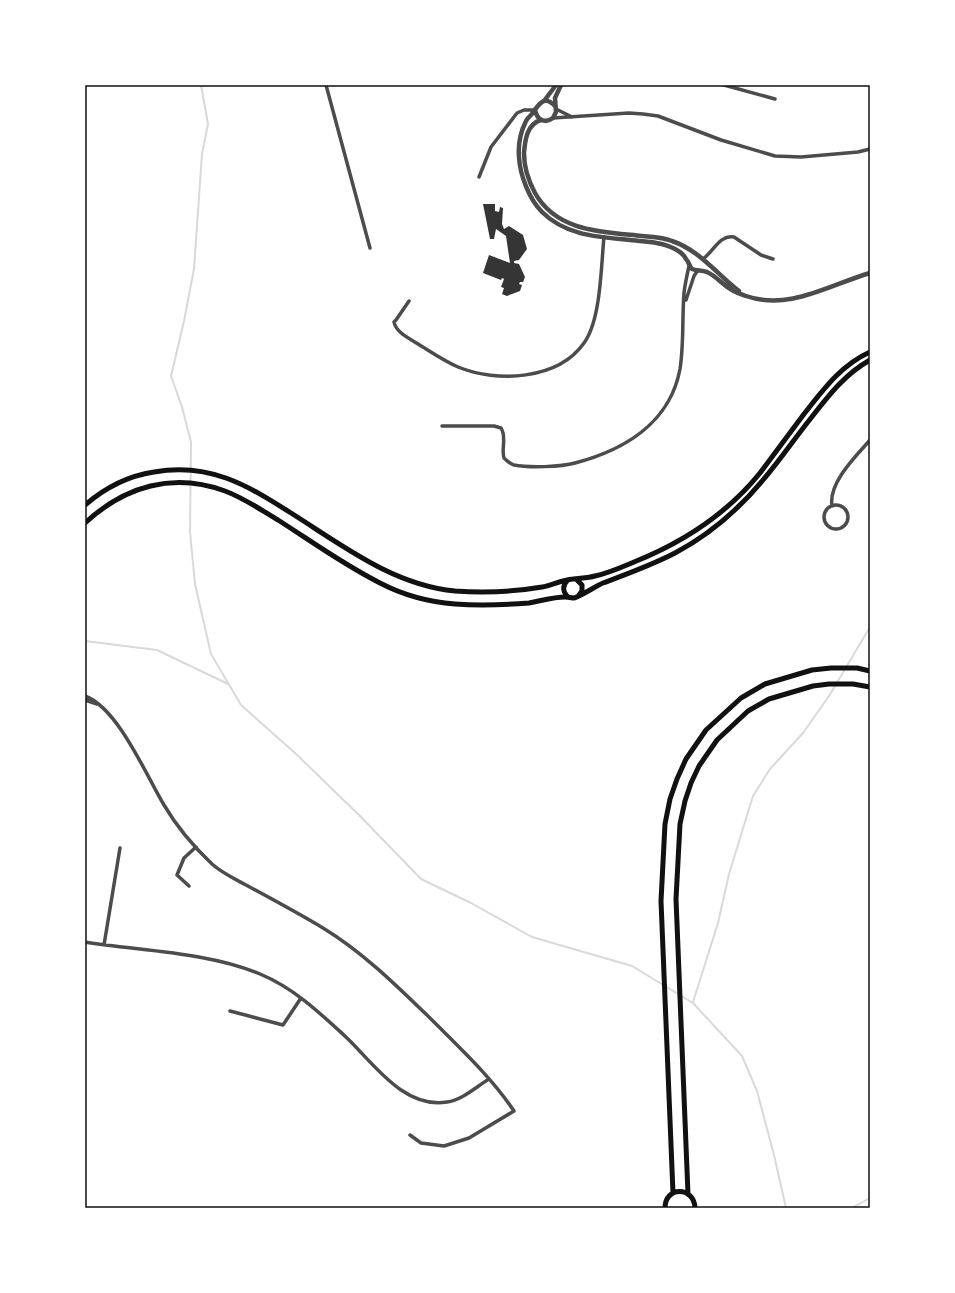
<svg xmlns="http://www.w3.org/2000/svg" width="955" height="1293" font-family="'Public Sans',sans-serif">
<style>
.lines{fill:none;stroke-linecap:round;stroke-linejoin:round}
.stream{stroke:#d9d9d9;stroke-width:2}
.building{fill:#353535}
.minor{stroke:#4c4c4c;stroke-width:3.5}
.tertiary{stroke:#4c4c4c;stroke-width:4.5}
.secondary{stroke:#111;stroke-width:5}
.neatline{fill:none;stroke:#111;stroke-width:1.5}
</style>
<rect width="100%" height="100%" fill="#fff"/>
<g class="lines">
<path class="stream" d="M201,85l7,39 -6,30 -8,115 -10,52 -13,55 11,31 9,35 -1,90 5,52 16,70 30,51 54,48 65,63 61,63 50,24 61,34 100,29 61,37 49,53 15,35 17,64 12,53
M85,641l72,9 71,34
M693,1002l25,-79 11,-49 24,-78 17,-27 33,-36 26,-37 41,-69
M852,1208l18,-10"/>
</g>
<path class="building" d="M483,204h12v7l4,1 1,-5 3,1 -1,16 2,5 5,-3 14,9 4,14 -8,11 -5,1v2l5,1 6,13 -2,5h-3l-1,2 3,1 -2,6 -13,5 -5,-2 2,-6 -3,-1 3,-8 -2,-1 -1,2 -18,-7 6,-18 21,8 -4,-27 -10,-7 -2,10h-4z"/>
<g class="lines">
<path class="minor" d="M326,85l44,163
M724,85l51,14
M556,109l16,8
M553,118l76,-5 14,1 15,2 63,24 54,16 26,1 57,-5 12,-3
M479,177l12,-30 26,-34 7,-3h11
M703,259c10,-7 17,-25 31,-22l27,18 12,4
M686,300l8,-24 4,-6
M409,301l-13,19 -2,2c2,11 17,17 24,22 13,8 26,17 40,23 39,16 100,13 126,-24 17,-23 17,-77 20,-106
M442,426h52l7,2c6,9 0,21 3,30 3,3 6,6 10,7 15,3 47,2 61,-2 49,-13 95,-40 105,-94 4,-25 2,-51 4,-76 1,-9 3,-18 5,-27
M824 517a12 12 0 1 1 24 0a12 12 0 1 1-24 0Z
M832,506c-4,-23 24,-50 38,-66
M85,696c33,12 61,79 79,109 13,22 30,42 48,59 10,9 23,15 34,21 26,14 52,28 77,43 41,25 75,59 110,93 28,28 59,57 81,90l-45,27 -25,8 -23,-3 -11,-8
M85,700l12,4
M189,886l-12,-11 7,-17 12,-11
M85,942c56,9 123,10 175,32 34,14 60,39 87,64 27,26 57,71 100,64 15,-2 29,-15 42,-23
M104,945l16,-97
M230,1011l53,14 18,-27"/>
<path class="tertiary" d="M544,101l12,-16
M555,106c-10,-11 -15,-3 -21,5 -2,4 -6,6 -8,10 -5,10 -8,24 -7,36 1,18 10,42 23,55 26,26 63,25 97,29 12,1 25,2 36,8 4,2 9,6 11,10 3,3 3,7 6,10 5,2 9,1 15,3 9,4 16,13 25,18 4,3 9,4 14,6 43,15 83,-11 124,-23
M535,110c2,10 10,14 18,8l3,-6 -1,-14 6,-13
M541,120c-14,4 -16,20 -17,33 0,15 4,27 11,40 22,39 68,39 107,43 10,1 20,1 30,5 27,9 45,33 67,50"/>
<path class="secondary" d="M85,505c21,-18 42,-29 69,-33 55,-10 93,13 137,41 51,32 102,72 164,78 29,2 58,1 87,-4 10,-2 20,-7 31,-8 7,-1 15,-1 22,-3 14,-3 27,-9 39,-14 50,-20 92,-47 126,-89 15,-20 29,-39 44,-59 19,-24 37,-49 66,-62
M85,523c40,-37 88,-51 140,-32 19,7 36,19 53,29 33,21 66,45 102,63 23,12 49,19 75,21 25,2 49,1 74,-1 12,-2 24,-6 36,-6 1,0 8,1 9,1 5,-1 22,-12 29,-15 24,-9 49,-18 72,-30 34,-18 64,-44 88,-73 17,-20 32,-42 48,-62 18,-23 34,-44 59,-58
M576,579l6,6v6l-3,4
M567,581c-5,5 -4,11 1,16
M673,1193l-12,-292 4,-77 5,-25 7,-20 9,-20 20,-29 35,-32 24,-14 47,-14 19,-2h26l13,3
M688,1194l-12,-295 4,-75 5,-23 6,-18 8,-17 18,-26 31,-29 21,-12 44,-13 16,-2h24l17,3
M665,1208c0,-22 29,-22 30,0"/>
</g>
<rect width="955" height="1293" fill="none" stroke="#ffffff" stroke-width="172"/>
<rect x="86" y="86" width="783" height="1121" class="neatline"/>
</svg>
